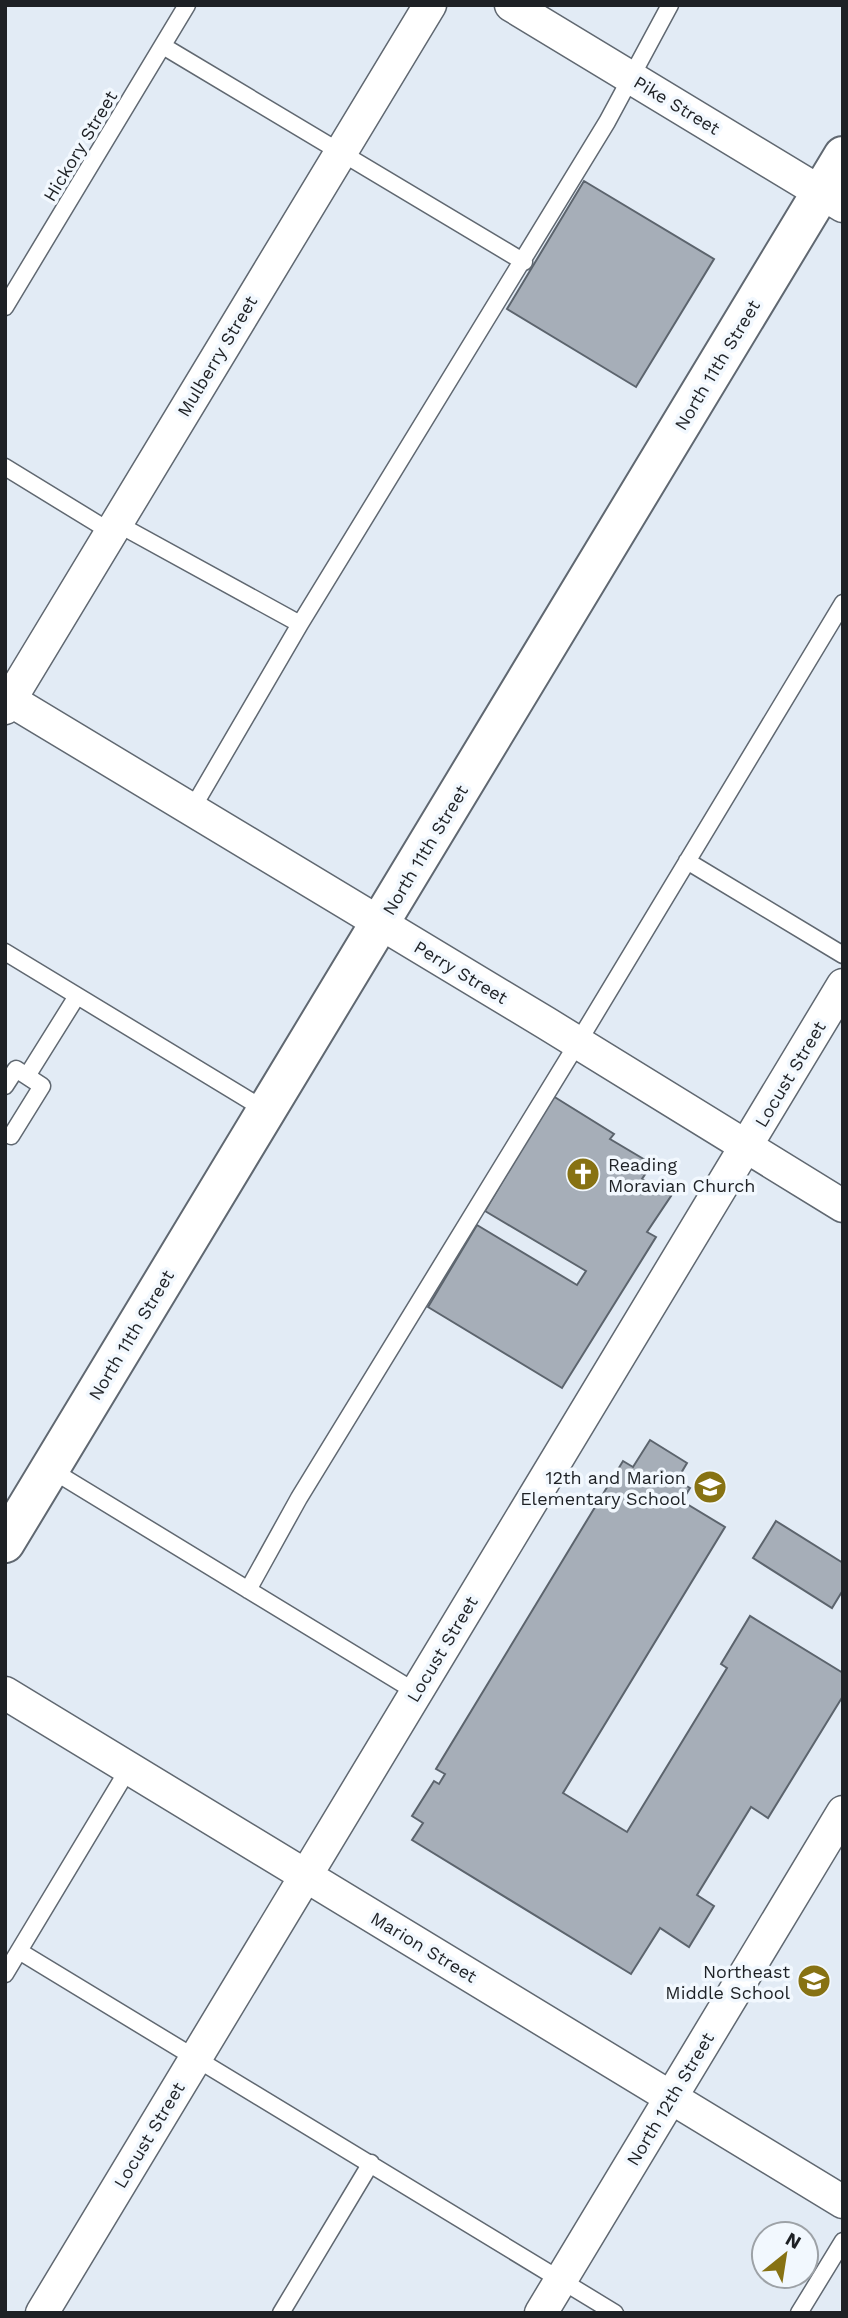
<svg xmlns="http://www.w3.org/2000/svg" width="848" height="2318" font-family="'Work Sans',sans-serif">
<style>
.building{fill:#a6aeb8;stroke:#5c646d;stroke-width:2}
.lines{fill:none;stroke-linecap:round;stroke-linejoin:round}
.service-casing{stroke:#606871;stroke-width:19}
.minor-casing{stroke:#606871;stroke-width:35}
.tertiary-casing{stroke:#606871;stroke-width:42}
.service{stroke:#fff;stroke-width:16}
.minor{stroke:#fff;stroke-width:32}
.tertiary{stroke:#fff;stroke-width:38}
.labels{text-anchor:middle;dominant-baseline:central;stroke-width:7;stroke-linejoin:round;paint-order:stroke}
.street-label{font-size:18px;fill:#1e2125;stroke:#f2f8fe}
.poi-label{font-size:18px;fill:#1e2125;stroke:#f2f8fe;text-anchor:end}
</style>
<rect width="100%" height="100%" fill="#e2ebf5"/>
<path class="building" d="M584,181l130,78 -78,128 -129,-78z
M553,1096l61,38 -4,5 42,25 -10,15 29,17 -24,36 9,5 -94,151 -134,-81 49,-82 100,60 9,-14 -101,-60z
M650,1440l37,23 -10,17 13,8 -8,13 43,26 -162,266 64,39 100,-164 -6,-4 29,-48 93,57v23l-75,122 -17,-11 -54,88 17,11 -25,41 -29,-19 -29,46 -219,-134 11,-17 -11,-7 22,-35 5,3 6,-10 -9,-5 187,-308 10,6z
M776,1521l67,42v27l-11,18 -79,-50z"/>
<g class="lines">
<defs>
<path id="service" d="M163,46l361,216
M5,307l182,-302
M5,467l106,65
M116,523l184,101
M192,809l108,-185 307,-502 63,-117
M687,861l156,94
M5,952l262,159
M27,1076l50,-80
M5,1086l11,-17 26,17 -31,50
M50,1469l366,223
M248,1590l51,-92 278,-454 266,-441
M19,1951l596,362
M5,1974l124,-206
M281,2313l90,-150
M799,2313l44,-72"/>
<path id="minor" d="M511,5l332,201
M5,697l541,326 297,183
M5,708l425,-703
M5,1693l838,509
M42,2313l801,-1328
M541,2313l302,-501"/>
<path id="tertiary" d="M5,1543l838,-1387"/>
</defs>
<use href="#service" class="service-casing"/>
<use href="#minor" class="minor-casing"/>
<use href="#tertiary" class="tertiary-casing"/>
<use href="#service" class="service"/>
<use href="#minor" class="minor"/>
<use href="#tertiary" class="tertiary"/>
</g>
<defs>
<symbol id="church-disc" viewBox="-11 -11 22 22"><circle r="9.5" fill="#877213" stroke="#f2f8fe"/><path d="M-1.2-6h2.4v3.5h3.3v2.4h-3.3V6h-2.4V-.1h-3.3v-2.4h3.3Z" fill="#fff"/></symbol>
<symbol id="school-disc" viewBox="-11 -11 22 22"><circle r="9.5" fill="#877213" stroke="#f2f8fe"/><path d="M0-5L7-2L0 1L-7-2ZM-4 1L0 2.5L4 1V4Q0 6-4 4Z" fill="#fff"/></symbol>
</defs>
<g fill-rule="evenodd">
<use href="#church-disc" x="564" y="1155" width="38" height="38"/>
<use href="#school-disc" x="691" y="1468" width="38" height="38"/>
<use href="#school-disc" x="795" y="1962" width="38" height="38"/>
</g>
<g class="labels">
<g class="street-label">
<text transform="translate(677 105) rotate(31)">Pike Street</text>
<text transform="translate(80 146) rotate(-59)">Hickory Street</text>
<text transform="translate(217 356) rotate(-59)">Mulberry Street</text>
<text transform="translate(717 365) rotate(-59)">North 11th Street</text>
<text transform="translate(425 850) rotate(-59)">North 11th Street</text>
<text transform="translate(461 972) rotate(31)">Perry Street</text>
<text transform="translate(790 1074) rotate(-59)">Locust Street</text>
<text transform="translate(131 1335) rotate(-59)">North 11th Street</text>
<text transform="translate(442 1649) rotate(-59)">Locust Street</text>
<text transform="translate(424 1947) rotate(31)">Marion Street</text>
<text transform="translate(670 2099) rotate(-59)">North 12th Street</text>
<text transform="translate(149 2135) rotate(-59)">Locust Street</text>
</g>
<g class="poi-label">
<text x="608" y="1164" text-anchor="start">Reading<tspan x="608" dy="21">Moravian Church</tspan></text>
<text x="686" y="1477">12th and Marion<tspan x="686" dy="21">Elementary School</tspan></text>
<text x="790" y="1971">Northeast<tspan x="790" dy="21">Middle School</tspan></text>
</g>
</g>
<rect width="848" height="2318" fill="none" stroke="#1e2125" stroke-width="14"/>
<g transform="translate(785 2255) rotate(30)"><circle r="33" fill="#f2f8fe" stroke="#9da2a7" stroke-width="2"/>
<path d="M0-5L12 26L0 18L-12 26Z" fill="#877213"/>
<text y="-10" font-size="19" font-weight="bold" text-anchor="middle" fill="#1e2125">N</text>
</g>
</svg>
